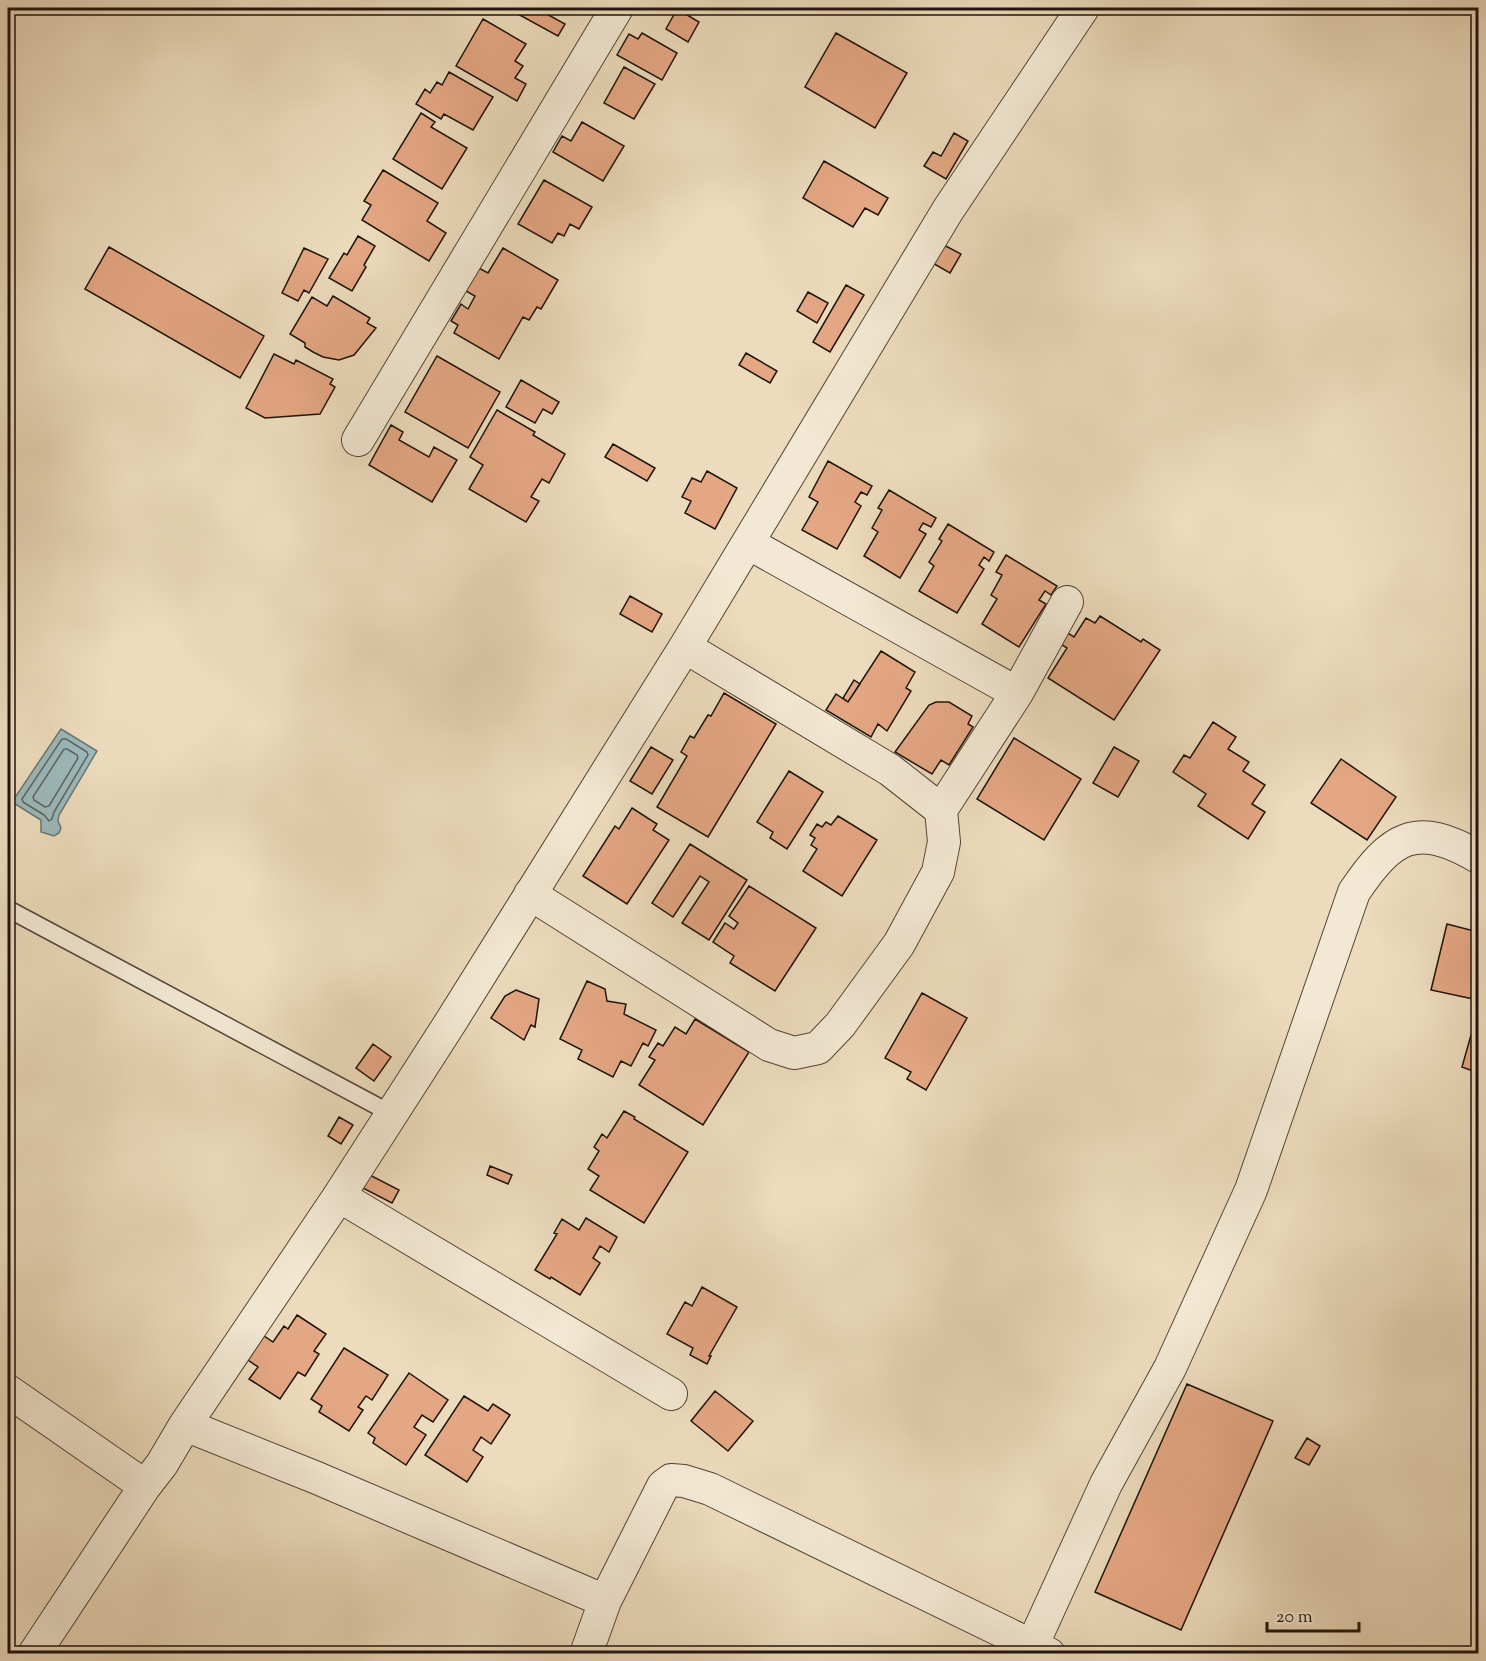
<svg xmlns="http://www.w3.org/2000/svg" width="1486" height="1661" font-family="'Sorts Mill Goudy',serif">
<style>
.water{fill:#9cb9ba;stroke:#6a7774;stroke-width:1.5}
.lines{fill:none;stroke-linecap:round;stroke-linejoin:round}
.shore{stroke:#5e6663;stroke-width:1.5}
.building{fill:#e4a783;stroke:#1f130c;stroke-width:1.5}
.lane-casing{stroke:#524538;stroke-width:19}
.street-casing{stroke:#524538;stroke-width:34}
.lane{stroke:#f3e8d3;stroke-width:16}
.street{stroke:#f3e8d3;stroke-width:32}
</style>
<rect width="100%" height="100%" fill="#ecdbbc"/>
<filter id="stains"><feTurbulence type="fractalNoise" baseFrequency=".00333" numOctaves="4"/><feColorMatrix values="0 0 0 0 .2 0 0 0 0 .09 0 0 0 0 .02 0 0 0 .5 -.17"/></filter>
<radialGradient id="worn" r=".72"><stop offset=".6" stop-color="#630" stop-opacity="0"/><stop offset="1" stop-color="#630" stop-opacity=".3"/></radialGradient>
<path class="water" d="M61,729l36,22 -38,64 -1,6 3,7 -2,5 -5,3 -13,-4v-12l-29,-18z"/>
<g class="lines">
<path class="shore" d="M62,739h4l21,13 1,3 -34,57 -2,7 -3,2 -5,-6 -21,-13 -1,-3z
M64,749h3l10,6 1,3 -29,48 -4,1 -11,-7 -1,-3z"/>
</g>
<path class="building" d="M507,8h29l29,16 -7,12z
M677,9l22,13 -11,20 -22,-13z
M483,19l43,25 -11,17 8,5 -8,12 11,6 -9,17 -61,-35z
M642,33l35,20 -15,27 -45,-25 12,-21 9,5z
M836,33l71,40 -32,55 -70,-41z
M624,67l31,17 -21,35 -30,-16z
M449,72l44,25 -20,33 -29,-16 -3,5 -25,-15 9,-15 5,4 7,-11 5,3z
M421,113l14,9 -4,5 36,21 -25,41 -49,-30z
M582,122l42,24 -21,35 -50,-29 9,-16 9,5z
M954,133l14,8 -22,38 -22,-13 9,-14 8,4z
M824,161l64,37 -10,17 -13,-7 -12,19 -50,-29z
M383,170l55,33 -11,18 19,12 -17,28 -67,-41 9,-15 -7,-4z
M544,180l48,27 -13,22 -9,-5 -6,12 -6,-3 -6,10 -34,-19z
M358,236l17,10 -11,19 2,2 -14,24 -23,-13 15,-25 3,2z
M940,243l21,11 -11,19 -21,-12z
M109,247l155,89 -24,42 -155,-89z
M304,248l24,11 -19,34 -5,-3 -6,11 -16,-8z
M503,248l55,32 -17,29 -4,-2 -8,13 -6,-3 -24,42 -45,-26 4,-8 -7,-4 10,-17 7,5 7,-13 -11,-6 13,-23 11,6z
M846,285l18,10 -34,57 -17,-10z
M808,292l20,11 -11,20 -20,-12z
M333,296l37,22 -3,5 9,5 -22,27 -15,5 -16,-3 -10,-5 -8,-5v-4l-15,-9 22,-37 15,9z
M746,353l31,18 -7,12 -31,-18z
M274,354l20,10 2,-4 37,19 -3,5 5,3 -15,27 -55,4 -19,-10z
M437,356l63,36 -32,56 -63,-36z
M521,380l38,22 -7,12 -9,-5 -8,14 -29,-16z
M497,410l38,22 -2,3 32,19 -16,29 -7,-4 -11,18 8,4 -13,21 -57,-33 14,-24 -13,-8z
M391,425l12,7 -4,8 30,17 5,-10 23,13 -25,42 -63,-37z
M613,444l42,24 -8,13 -42,-24z
M828,461l44,25 -5,9 -6,-3 -6,10 6,4 -24,43 -35,-19 16,-28 -9,-5z
M707,471l30,17 -22,41 -30,-16 6,-12 -9,-4 10,-19 9,4z
M889,490l47,28 -5,9 -8,-4 -4,7 7,4 -26,44 -36,-22 14,-24 -6,-4 10,-18 -4,-2z
M948,524l46,28 -5,9 -5,-4 -5,8 5,4 -27,44 -38,-22 15,-25 -5,-4 13,-21 -3,-2z
M1006,555l51,31 -6,9 -6,-4 -6,9 7,4 -27,43 -37,-23 15,-25 -6,-4 11,-20 -6,-3z
M630,596l32,18 -10,18 -32,-18z
M1100,616l41,26 2,-3 17,11 -46,70 -66,-42 19,-30 -11,-7 7,-11 11,7 12,-19 9,5z
M881,651l34,21 -9,16 5,3 -24,40 -9,-7 -7,13 -45,-27 10,-16 12,8z
M854,680l6,4 -12,18 -5,-4z
M724,693l52,31 -68,113 -51,-30 30,-51 -6,-4 9,-16 4,2 14,-23 3,1z
M936,702h13l23,14 -4,8 5,3 -24,38 -8,-5 -9,14 -37,-22 34,-47z
M1213,722l23,15 -8,12 21,13 -6,9 22,14 -13,19 13,8 -17,27 -50,-33 8,-12 -33,-22 11,-17 6,3z
M1014,738l67,41 -37,61 -67,-41z
M651,747l22,13 -21,34 -22,-13z
M1114,747l25,14 -21,36 -25,-14z
M1341,759l55,38 -29,43 -56,-37z
M789,771l34,21 -36,57 -17,-11 3,-6 -16,-10z
M632,808l25,16 -4,6 16,10 -42,64 -44,-28 32,-50 4,3z
M838,816l39,24 -35,56 -39,-25 14,-22 -6,-4 4,-7 -5,-3 7,-11 5,3 4,-5 5,3z
M690,844l57,36 -38,60 -27,-17 27,-41 -9,-6 -27,41 -21,-14z
M749,886l67,42 -41,63 -45,-28 4,-7 -21,-14 12,-19 9,6 4,-6 -9,-7z
M1447,924l31,8v68l-47,-10z
M587,981l18,8 2,12 19,3 -2,10 32,16 -8,16 -5,-3 -12,23 -10,-5 -8,16 -35,-18 4,-9 -22,-11z
M516,990l23,9 -4,28 -4,-2 -7,15 -33,-22 14,-22z
M922,993l45,25 -41,72 -19,-11 4,-7 -26,-14z
M1478,1010v63l-16,-6z
M695,1019l54,33 -46,73 -64,-40 16,-25 -6,-3 9,-14 5,3 12,-19 11,7z
M373,1044l18,13 -17,24 -18,-13z
M624,1111l11,6 -1,2 54,33 -44,71 -54,-33 9,-14 -11,-7 11,-18 -5,-4 8,-13 5,4z
M339,1117l14,8 -12,19 -13,-8z
M490,1166l22,9 -4,9 -21,-9z
M364,1172l35,18 -7,13 -35,-18z
M586,1218l31,19 -8,15 -9,-6 -7,12 7,5 -20,32 -29,-18 -1,2 -15,-9 22,-36 -3,-1 8,-14 17,11z
M702,1287l35,20 -28,49h2l-4,8 -17,-9 3,-7 -26,-14 18,-32 7,4z
M297,1315l29,19 -12,17 5,3 -14,22 -7,-4 -18,27 -31,-20 9,-12 -10,-7 16,-24 9,6 11,-16 4,3z
M344,1348l44,27 -16,25 -6,-4 -8,11 5,3 -14,21 -30,-19 3,-6 -11,-7z
M409,1373l39,27 -15,22 -11,-7 -8,12 12,8 -20,30 -33,-22 2,-5 -7,-5z
M1187,1384l86,37 -92,209 -86,-38z
M715,1391l38,30 -25,30 -37,-30z
M464,1396l24,15 5,-7 17,11 -19,29 -10,-7 -8,13 10,7 -16,25 -42,-27z
M1307,1438l13,8 -11,19 -14,-7z"/>
<g class="lines">
<defs>
<path id="lane" d="M8,909l384,205"/>
<path id="street" d="M358,440l259,-432
M748,543l269,150
M941,810l76,-117 50,-91
M530,894l239,151 25,8 24,-5 22,-23 59,-81 39,-72 6,-30 -3,-32 -51,-40 -205,-123
M339,1196l332,198
M8,1391l137,95
M185,1425l154,-229 113,-176 233,-373 263,-437 135,-202
M1032,1646l74,-162 64,-116 81,-178 103,-298c37,-55 62,-72 124,-35
M34,1654l111,-168 17,-22 23,-39 132,53 288,123
M586,1654l19,-53 58,-115 8,-6 13,1 26,8 339,165"/>
</defs>
<use href="#lane" class="lane-casing"/>
<use href="#street" class="street-casing"/>
<use href="#lane" class="lane"/>
<use href="#street" class="street"/>
</g>
<rect width="1486" height="1661" fill="none" stroke="#ecdbbc" stroke-width="30"/>
<rect x="9" y="9" width="1468" height="1643" fill="none" stroke="#1f130c" stroke-width="3"/>
<rect x="15" y="15" width="1456" height="1631" fill="none" stroke="#1f130c" stroke-width="1.5"/>
<path d="M1267 1622v9h92v-9" fill="none" stroke="#1f130c" stroke-width="3"/>
<text x="1276" y="1622" font-size="18" fill="#1f130c" stroke="#f3e8d3" stroke-width="4.5" paint-order="stroke">20 m</text>
<rect width="100%" height="100%" filter="url(#stains)"/>
<rect width="100%" height="100%" fill="url(#worn)"/>
</svg>
